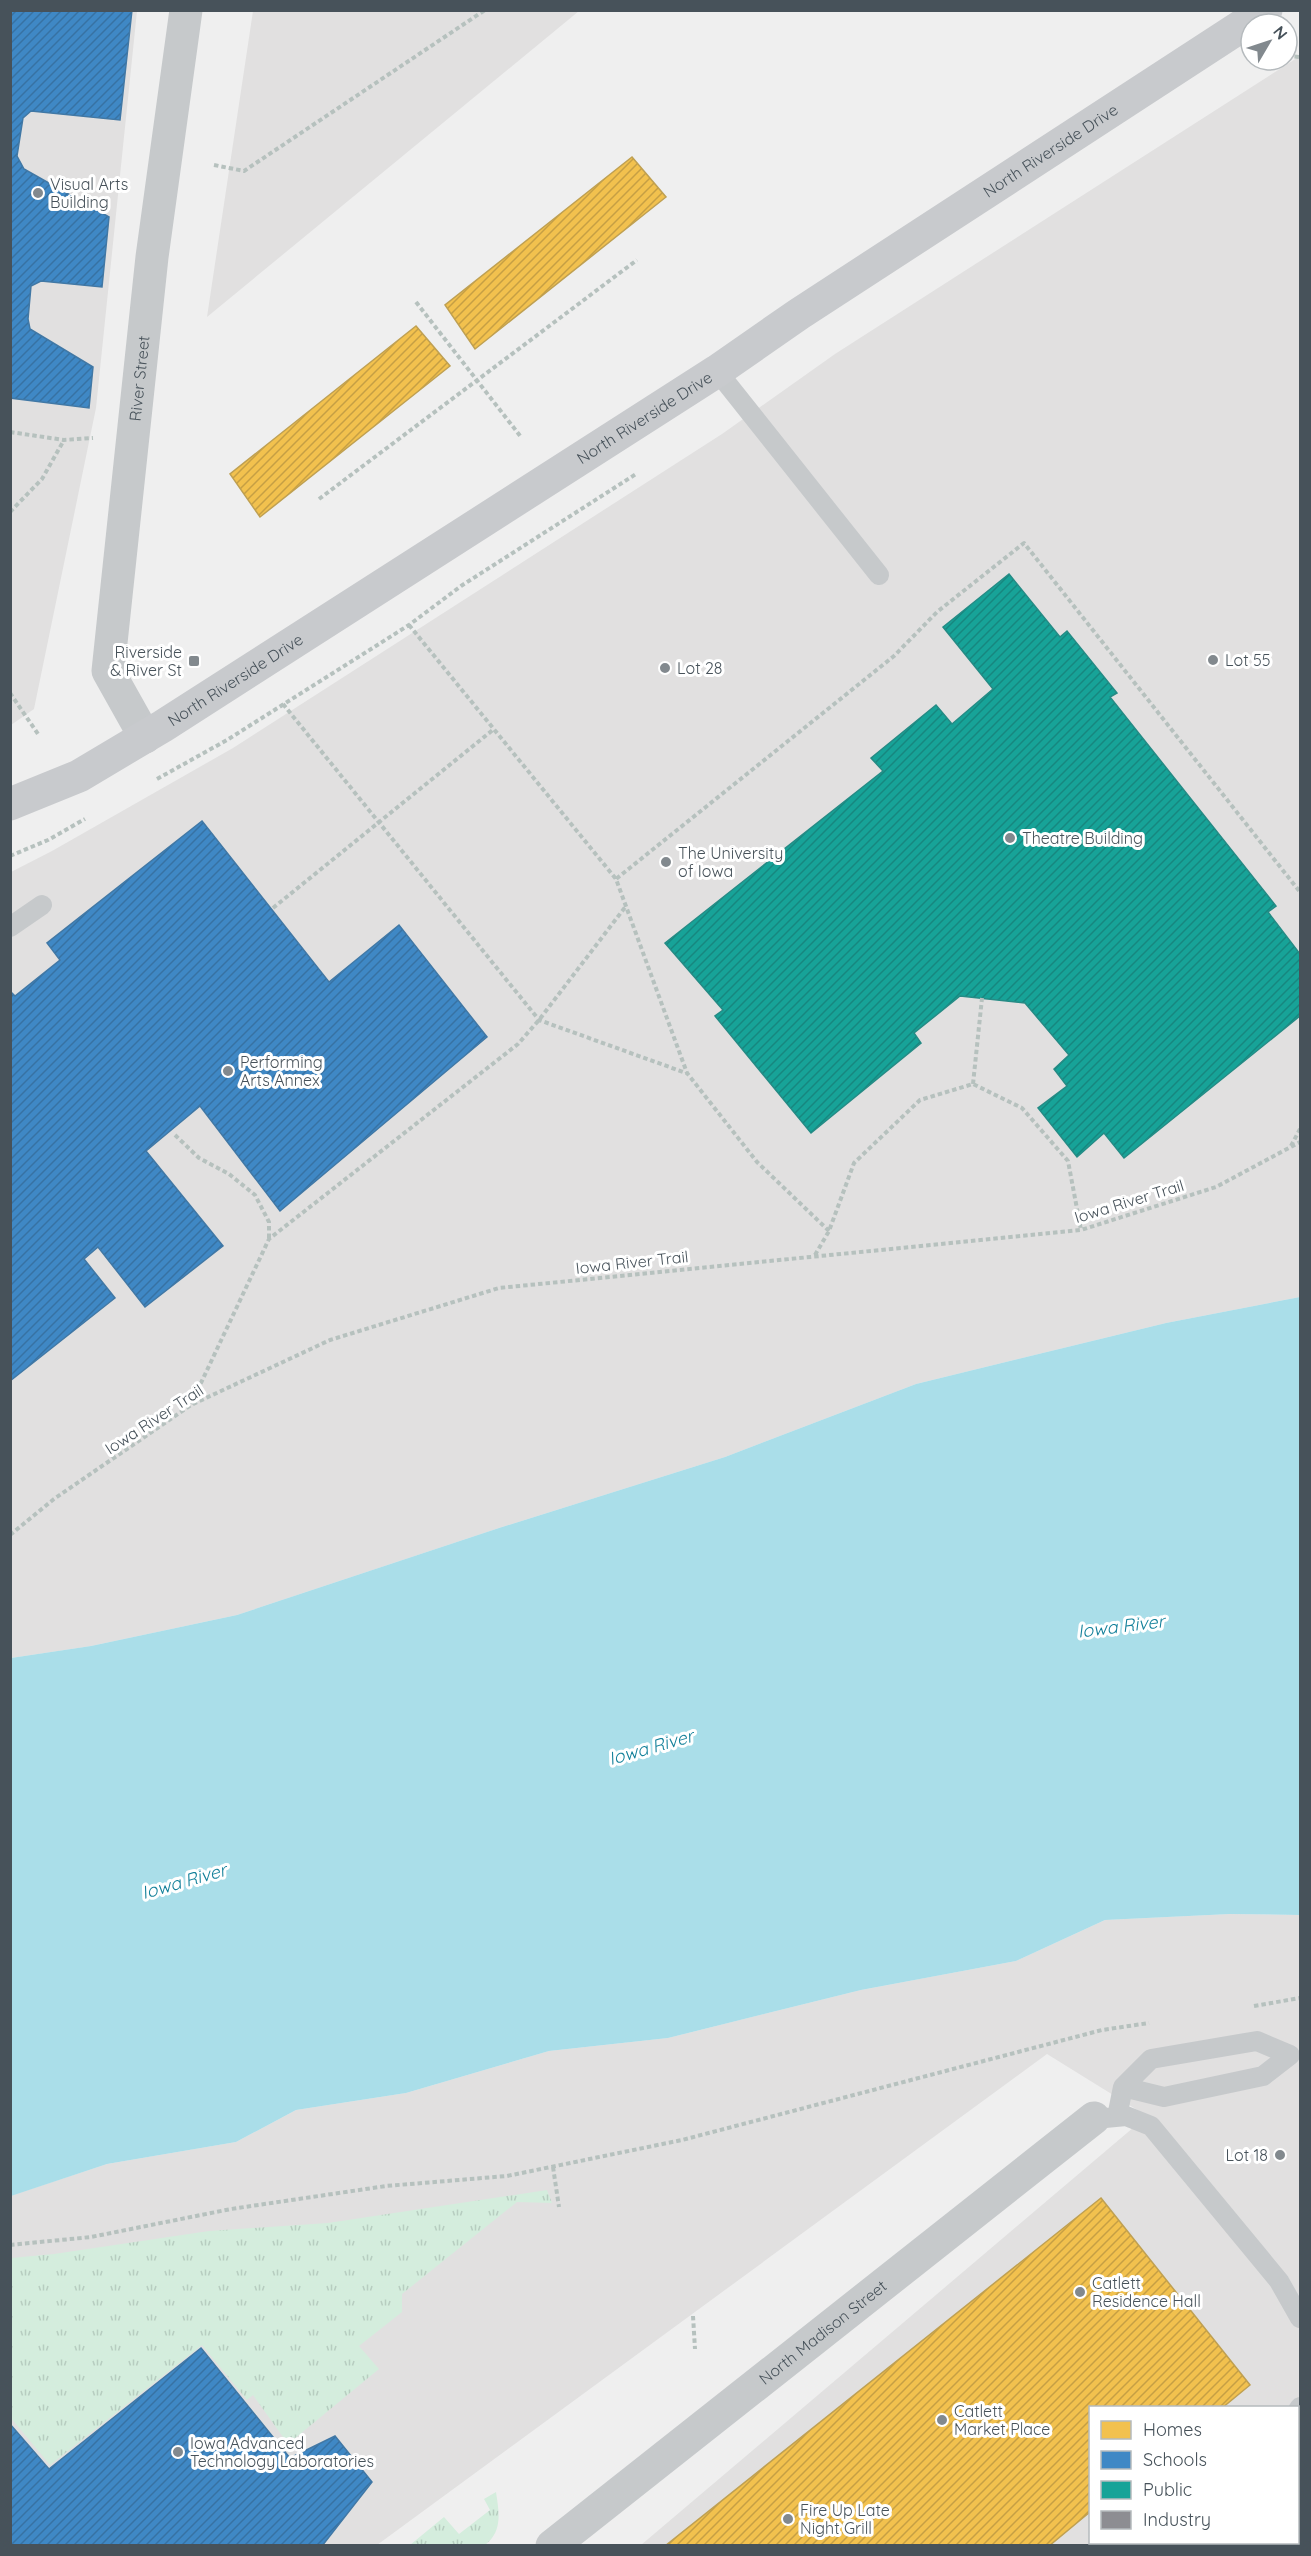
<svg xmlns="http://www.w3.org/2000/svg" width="1311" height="2556" font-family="Quicksand,sans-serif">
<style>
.education{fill:#e1e0e0;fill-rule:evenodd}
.grass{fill:url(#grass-tufts)}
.water{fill:#aadee9}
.homes{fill:url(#homes-hatch);stroke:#bfa052;stroke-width:1.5}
.schools{fill:url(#schools-hatch);stroke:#4178a5;stroke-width:1.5}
.public{fill:url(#public-hatch);stroke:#258b85;stroke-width:1.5}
.industry{fill:url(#industry-hatch);stroke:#787b81;stroke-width:1.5}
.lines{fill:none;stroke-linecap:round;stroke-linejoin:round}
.path{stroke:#b6c1be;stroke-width:4;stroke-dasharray:4.5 3;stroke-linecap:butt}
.lane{stroke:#c6c9cb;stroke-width:20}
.street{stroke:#c6c9cb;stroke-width:33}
.secondary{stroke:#c8cacd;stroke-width:33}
.poi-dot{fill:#82898e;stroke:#fff;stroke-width:2}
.labels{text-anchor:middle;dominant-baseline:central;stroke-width:6;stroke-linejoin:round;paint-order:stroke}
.street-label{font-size:16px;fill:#47525a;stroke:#fff}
.poi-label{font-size:16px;fill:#47525a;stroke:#fff;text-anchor:start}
.water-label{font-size:18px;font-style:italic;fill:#13809a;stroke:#fff}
</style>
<defs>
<pattern id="grass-tufts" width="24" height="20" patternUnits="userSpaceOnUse" patternTransform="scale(1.5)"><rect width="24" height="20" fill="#d4eddd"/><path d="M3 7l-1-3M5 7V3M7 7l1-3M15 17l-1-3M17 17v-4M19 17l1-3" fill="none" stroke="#b7cdc0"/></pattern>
<pattern id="homes-hatch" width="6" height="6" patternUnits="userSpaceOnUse" patternTransform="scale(1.5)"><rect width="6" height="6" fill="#f2c14e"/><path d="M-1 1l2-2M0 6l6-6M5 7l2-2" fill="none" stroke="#c69f44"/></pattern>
<pattern id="schools-hatch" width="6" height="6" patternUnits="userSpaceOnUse" patternTransform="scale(1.5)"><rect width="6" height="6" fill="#3f88c5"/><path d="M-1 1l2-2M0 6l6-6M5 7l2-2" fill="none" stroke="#3772a3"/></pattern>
<pattern id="public-hatch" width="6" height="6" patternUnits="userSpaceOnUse" patternTransform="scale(1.5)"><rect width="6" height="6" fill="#17a398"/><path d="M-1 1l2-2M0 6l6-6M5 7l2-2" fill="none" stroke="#17877f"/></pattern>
<pattern id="industry-hatch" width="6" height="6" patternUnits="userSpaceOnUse" patternTransform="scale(1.5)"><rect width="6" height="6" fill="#8d8d92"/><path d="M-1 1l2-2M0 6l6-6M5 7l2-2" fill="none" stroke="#75767a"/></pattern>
</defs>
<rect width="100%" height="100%" fill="#efefef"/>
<path class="education" d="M11,11h126l-41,397 -62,301 -23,16z
M253,11v-1l326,1 -372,306z
M1300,56v1241l-134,26 -250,61 -191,73 -226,71 -262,87 -146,31 -80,12v-786l41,-21 181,-103 489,-314 113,-80z
M1230,1914l70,1v630h-659l506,-429 -100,-62 -670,491h-366l-1,-349 97,-32 129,-22 60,-32 110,-17 143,-42 119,-13 193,-48 155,-29 89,-41zM1090,2408h208v134h-208z"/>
<path class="grass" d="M547,2190l5,13 -35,-1 -115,92v18l-43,34 20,23 -91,75 -35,-49 -6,5 -45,-55 -152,120 -39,-47v-160l43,-4 155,-23 119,-8z
M496,2492c3,20 7,39 -11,53h-75l34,-28 15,17 31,-24 -6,-11z"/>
<path class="water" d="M1300,1297v618l-70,-1 -125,6 -89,41 -155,29 -193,48 -119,13 -143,42 -110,17 -60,32 -129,22 -96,32v-538l80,-12 146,-31 262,-87 226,-71 191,-73 250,-61z"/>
<path class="homes" d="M632,157l34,40 -191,152 -30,-44z
M416,326l34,40 -190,151 -30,-43z
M1101,2198l149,187 -28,23h-132v104l-41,34h-384z"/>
<path class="schools" d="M10,10h122l-12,110 -89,-9 -8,7 -6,38 7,13 85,48 -7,70 -61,-6 -10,5 -3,33 2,10 63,38 -4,41 -79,-10z
M202,821l127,161 70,-57 88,112 -207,174 -80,-105 -54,45 77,95 -78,61 -47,-60 -14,12 31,39 -105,83v-390l5,5 45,-36 -13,-17z
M201,2348l89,110 45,-22 37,46 -50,64h-312v-122l39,45z
M1298,2530l2,4v12h-142l4,-4h136z"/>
<path class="public" d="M1009,574l51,63 7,-6 50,62 -7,4 166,209 -8,6 32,42v62l-176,142 -20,-25 -27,24 -39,-49 29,-22 -13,-17 15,-14 -44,-52 -65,-7 -46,37 7,10 -110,90 -96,-117 8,-6 -58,-67 218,-172 -12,-13 65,-53 16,19 41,-35 -50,-62z"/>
<path class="industry" d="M1300,2433v101l-2,-4v-95z"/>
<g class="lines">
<path class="path" d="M1287,56l13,1
M214,165l30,6 241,-161
M416,302l105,135
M10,432l54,8 29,-2
M319,499l318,-239
M10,512l32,-33 22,-39
M409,625l207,254
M10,693l28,41
M283,704l256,316 147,53
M157,779l70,-39 182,-115 52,-39 175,-112
M10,856l38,-16 37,-21
M273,908l221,-179
M973,1084l9,-86
M175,1135l24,23 30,16 26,21 14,27v17
M1291,1146l9,-17
M829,1231l-72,-69 -70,-89 -71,-194 278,-223 43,-44 87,-69 276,349
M815,1255l14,-24 25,-68 66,-63 53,-16 49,24 46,53 13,69
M191,1404l78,-165 249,-195 21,-24 87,-114
M10,1535l44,-36 137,-94 139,-65 169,-52 582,-58 135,-43 84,-45
M1254,2006l46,-8
M553,2167l6,40
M10,2245l81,-8 140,-28 155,-23 121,-10 175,-36 420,-110 47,-7
M693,2316l2,33"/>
<path class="lane" d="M717,371l162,204
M10,927l32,-22
M1117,2117l6,-30 28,-28 106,-18 33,14 -27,21 -99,21 -41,-10
M1105,2118l21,-2 25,10 128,155 21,37
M1298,2410l2,-3
M1125,2546l4,-4"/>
<g class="street">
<path id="s1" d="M145,737l-37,-66 44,-414 34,-247"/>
<path id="s2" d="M552,2546l542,-428"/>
</g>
<path class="secondary" id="s3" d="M10,804l69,-28 84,-50 554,-355 82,-57 467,-304"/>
</g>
<g class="poi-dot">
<circle cx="38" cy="193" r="6"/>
<circle cx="1213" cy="660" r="6"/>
<rect x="188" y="655" width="12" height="12" rx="3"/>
<circle cx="665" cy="668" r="6"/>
<circle cx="1010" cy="838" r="6"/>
<circle cx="666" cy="862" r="6"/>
<circle cx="228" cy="1071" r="6"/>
<circle cx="1280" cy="2155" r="6"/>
<circle cx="1080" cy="2292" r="6"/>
<circle cx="942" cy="2420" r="6"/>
<circle cx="178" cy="2452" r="6"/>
<circle cx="788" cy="2519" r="6"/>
</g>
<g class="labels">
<g class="street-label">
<text stroke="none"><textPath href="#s3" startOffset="1230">North Riverside Drive</textPath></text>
<text stroke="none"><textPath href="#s1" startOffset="370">River Street</textPath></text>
<text stroke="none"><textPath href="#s3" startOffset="744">North Riverside Drive</textPath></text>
<text stroke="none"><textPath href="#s3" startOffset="258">North Riverside Drive</textPath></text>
<text transform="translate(1129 1201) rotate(-17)">Iowa River Trail</text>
<text transform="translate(632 1262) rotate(-6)">Iowa River Trail</text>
<text transform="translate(154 1419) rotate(-33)">Iowa River Trail</text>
<text stroke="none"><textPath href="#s2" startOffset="345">North Madison Street</textPath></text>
</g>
<g class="poi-label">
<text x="50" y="184">Visual Arts<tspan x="50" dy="18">Building</tspan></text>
<text x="182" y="652" text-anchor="end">Riverside<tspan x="182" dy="18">&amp; River St</tspan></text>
<text x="1225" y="660">Lot 55</text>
<text x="677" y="668">Lot 28</text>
<text x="1022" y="838">Theatre Building</text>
<text x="678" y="853">The University<tspan x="678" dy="18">of Iowa</tspan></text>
<text x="240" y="1062">Performing<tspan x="240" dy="18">Arts Annex</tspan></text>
<text x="1268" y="2155" text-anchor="end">Lot 18</text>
<text x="1092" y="2283">Catlett<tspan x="1092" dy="18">Residence Hall</tspan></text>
<text x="954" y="2411">Catlett<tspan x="954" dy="18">Market Place</tspan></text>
<text x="190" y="2443">Iowa Advanced<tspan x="190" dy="18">Technology Laboratories</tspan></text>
<text x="800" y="2510">Fire Up Late<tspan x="800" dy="18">Night Grill</tspan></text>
</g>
<g class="water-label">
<text transform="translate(1121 1626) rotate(-7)">Iowa River</text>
<text transform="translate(651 1747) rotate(-16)">Iowa River</text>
<text transform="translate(184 1881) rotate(-16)">Iowa River</text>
</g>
</g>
<rect width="1311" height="2556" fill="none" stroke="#47525a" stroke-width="24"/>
<rect x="1089" y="2406" width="210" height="138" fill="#ffffff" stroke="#b5babd" stroke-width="1.5"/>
<rect x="1101" y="2421" width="30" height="18" fill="#f2c14e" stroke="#b5babd" stroke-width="1.5"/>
<text x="1143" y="2436" font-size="18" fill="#47525a">Homes</text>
<rect x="1101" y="2451" width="30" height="18" fill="#3f88c5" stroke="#b5babd" stroke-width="1.5"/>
<text x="1143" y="2466" font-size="18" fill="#47525a">Schools</text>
<rect x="1101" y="2481" width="30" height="18" fill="#17a398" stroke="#b5babd" stroke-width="1.5"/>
<text x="1143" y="2496" font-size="18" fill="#47525a">Public</text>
<rect x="1101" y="2511" width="30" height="18" fill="#8d8d92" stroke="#b5babd" stroke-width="1.5"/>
<text x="1143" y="2526" font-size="18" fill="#47525a">Industry</text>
<g transform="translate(1269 42) rotate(51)"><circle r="28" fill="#ffffff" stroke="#b5babd" stroke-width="1.5"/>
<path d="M0-4.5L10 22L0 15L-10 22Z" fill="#82898e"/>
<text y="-9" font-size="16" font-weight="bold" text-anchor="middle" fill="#47525a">N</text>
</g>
</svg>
